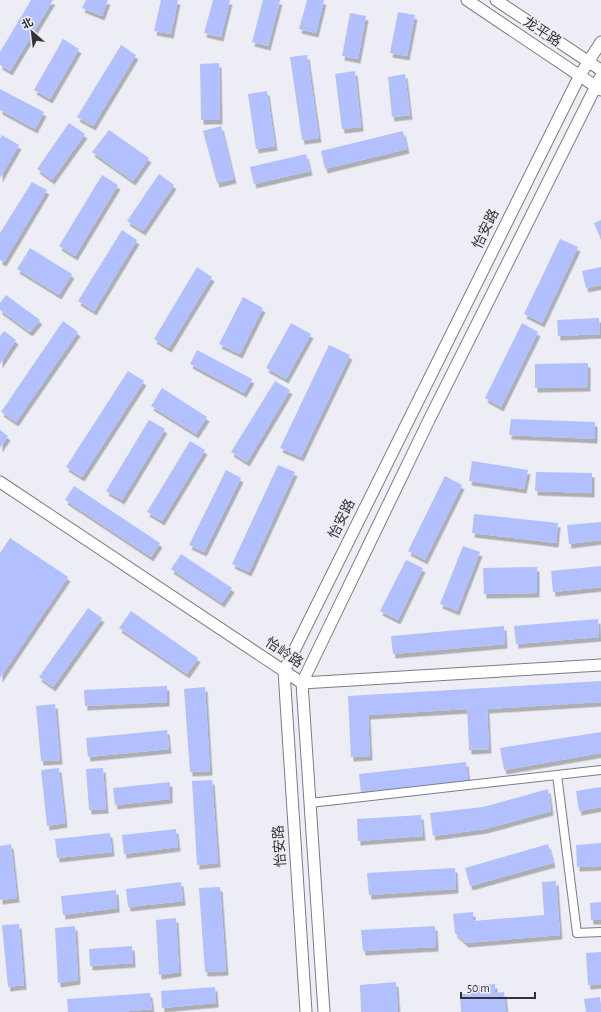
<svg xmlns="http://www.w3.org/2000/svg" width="601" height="1012" font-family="'Alegreya Sans','Noto Sans SC',sans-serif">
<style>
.building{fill:#b3c0ff;filter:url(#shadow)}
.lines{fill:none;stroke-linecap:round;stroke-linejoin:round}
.minor-casing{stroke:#7c7d84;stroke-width:10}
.tertiary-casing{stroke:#7c7d84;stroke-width:13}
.minor{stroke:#fff;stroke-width:8}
.tertiary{stroke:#fff;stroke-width:11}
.labels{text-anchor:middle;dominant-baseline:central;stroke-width:3.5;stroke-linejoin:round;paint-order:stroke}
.street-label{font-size:14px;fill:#343437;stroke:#ecedf5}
</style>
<defs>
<filter id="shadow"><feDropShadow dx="2.5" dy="4.5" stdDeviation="0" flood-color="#0004"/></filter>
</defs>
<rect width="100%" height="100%" fill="#ecedf5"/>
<path class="building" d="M31,0h22l-43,71 -10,-6v-13z
M86,0h22l-6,16 -20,-8z
M161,0h17l-7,34 -17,-3z
M213,0h17l-9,37 -17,-4z
M263,0h17l-12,46 -16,-4z
M307,0h17l-8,33 -17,-4z
M398,12l17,3 -8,41 -17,-3z
M350,13l16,3 -8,43 -16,-3z
M63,39l16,10 -29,50 -16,-9z
M121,45l15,10 -43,71 -16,-9z
M307,55l12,83 -17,2 -12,-83z
M219,63l1,57h-19l-1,-56z
M355,71l6,56 -19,2 -7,-55z
M405,74l5,41 -18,2 -4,-40z
M0,89l44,23 -9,17 -35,-19z
M267,91l8,55 -19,3 -8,-55z
M69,123l16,11 -33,46 -15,-11z
M221,126l13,53 -17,4 -14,-52z
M109,130l40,28 -16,23 -41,-29z
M403,131l4,18 -82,20 -4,-18z
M2,135l17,10 -19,33v-39z
M306,154l4,17 -56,13 -4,-17z
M159,174l15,11 -31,46 -16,-10z
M102,175l16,10 -43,71 -16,-10z
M32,182l15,8 -43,72 -4,-2v-27z
M601,220v20l-7,-17z
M122,230l15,10 -43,71 -16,-10z
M560,239l18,8 -36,76 -18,-9z
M30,248l42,26 -13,21 -42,-26z
M197,267l15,10 -43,71 -15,-9z
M601,267v18l-15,3 -4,-17z
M6,295l34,25 -10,12 -30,-22v-7z
M243,297l20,11 -23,46 -21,-10z
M599,318l1,16 -42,2 -1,-16z
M63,321l15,11 -62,90 -15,-10z
M291,323l20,11 -25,45 -20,-11z
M522,323l16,9 -37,75 -16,-9z
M4,331l12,9 -16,24v-28z
M329,345l21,10 -49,102 -21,-9z
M197,350l55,29 -8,14 -54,-29z
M588,363v24l-53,1v-24z
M128,371l16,10 -62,96 -16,-10z
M275,381l15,9 -43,72 -16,-10z
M162,388l45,29 -11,17 -45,-28z
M511,419l84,3v17l-86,-4z
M149,420l16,9 -43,71 -16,-9z
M0,430l8,6 -8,12z
M190,441l15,9 -43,71 -15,-9z
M472,461l56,9 -4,19 -55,-8z
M278,465l17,7 -46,100 -17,-8z
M226,470l15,8 -37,74 -15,-7z
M536,472l56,1v20l-57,-2z
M445,476l17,9 -37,75 -17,-9z
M74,486l86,57 -9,14 -86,-57z
M474,514l84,9 -2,20 -84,-10z
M601,522v18l-32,4 -2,-19z
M10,538l58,39 -68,101v-125z
M463,546l17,6 -23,59 -17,-7z
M181,554l51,34 -10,15 -51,-34z
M406,560l17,8 -25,52 -18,-9z
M601,566v21l-48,5 -2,-21z
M537,567v26l-53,1 -1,-26z
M88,608l14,10 -49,69 -14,-10z
M131,611l67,47 -11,16 -68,-46z
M598,619l1,18 -83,7 -2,-18z
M504,626l1,18 -112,10 -2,-18z
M601,681v21l-114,7 2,40 -20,1 -2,-41 -99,6 2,41 -19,1 -3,-61z
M167,686v16l-82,4 -1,-16z
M205,687l5,84 -20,1 -6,-83z
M55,704l5,56 -19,1 -5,-55z
M167,730l2,19 -81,8 -2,-19z
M601,732v21l-97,17 -4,-22z
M466,762l2,19 -107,12 -2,-19z
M59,768l6,55 -18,3 -6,-56z
M103,768l3,41 -17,1 -3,-41z
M212,780l6,83 -21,2 -5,-84z
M170,782v17l-55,6 -2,-17z
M601,787v20l-22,4 -3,-20z
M548,789l3,22 -66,18 -52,7 -3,-23 53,-6z
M421,815l2,21 -65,5 -1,-22z
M176,829l2,18 -54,7 -2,-19z
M110,833l2,19 -55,6 -2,-19z
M601,843v23l-24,1 -1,-22z
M11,844l6,54 -17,2v-54z
M548,844l5,19 -83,23 -5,-18z
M455,868l1,21 -87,6 -2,-22z
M556,881l4,54 -94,8 -11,-10 -2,-19 20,-2v9l71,-6 -2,-33z
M181,882l2,19 -55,6 -2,-18z
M220,887l6,84 -21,1 -6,-84z
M116,890l1,18 -54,7 -2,-19z
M601,902v18h-10l-1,-17z
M176,918l3,54 -20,3 -3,-55z
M19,924l5,61 -16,2 -6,-62z
M75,926l3,54 -20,3 -3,-55z
M435,926l1,21 -73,4 -2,-21z
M132,946l1,17 -43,3 -1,-17z
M601,952v32l-13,1 -2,-32z
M396,982l2,30h-37l-1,-27z
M495,984v9l9,-1 2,20h-45l-1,-18h9l-1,-8z
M215,987l1,16 -54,5 -1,-17z
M150,993l2,16 -33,3h-51l-1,-13z
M600,997l1,15h-15l-2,-13z"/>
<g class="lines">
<defs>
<path id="minor" d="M557,775l20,158 24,-1
M310,803l291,-33"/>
<path id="tertiary" d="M467,0l134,90
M496,0l105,70
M0,482l302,201 299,-18
M306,1012l-22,-341 296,-596 21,-33
M324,1012l-22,-329 127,-263 172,-344"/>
</defs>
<use href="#minor" class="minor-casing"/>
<use href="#tertiary" class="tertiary-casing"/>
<use href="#minor" class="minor"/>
<use href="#tertiary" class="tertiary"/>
</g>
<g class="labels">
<g class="street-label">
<text transform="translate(542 32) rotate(33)">龙平路</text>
<text transform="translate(486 229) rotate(-64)">怡安路</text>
<text transform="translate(342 519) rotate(-64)">怡安路</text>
<text transform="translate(284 653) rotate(34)">怡岭路</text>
<text transform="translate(280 846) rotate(-94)">怡安路</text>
</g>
</g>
<g transform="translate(32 32) rotate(332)" stroke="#ecedf5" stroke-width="3" paint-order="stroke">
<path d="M0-3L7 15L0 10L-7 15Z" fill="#343437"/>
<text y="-6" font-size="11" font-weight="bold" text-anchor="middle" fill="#343437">北</text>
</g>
<path d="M461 992v6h74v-6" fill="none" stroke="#343437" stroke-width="2"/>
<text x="467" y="992" font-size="12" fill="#343437" stroke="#ecedf5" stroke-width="3" paint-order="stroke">50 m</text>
</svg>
